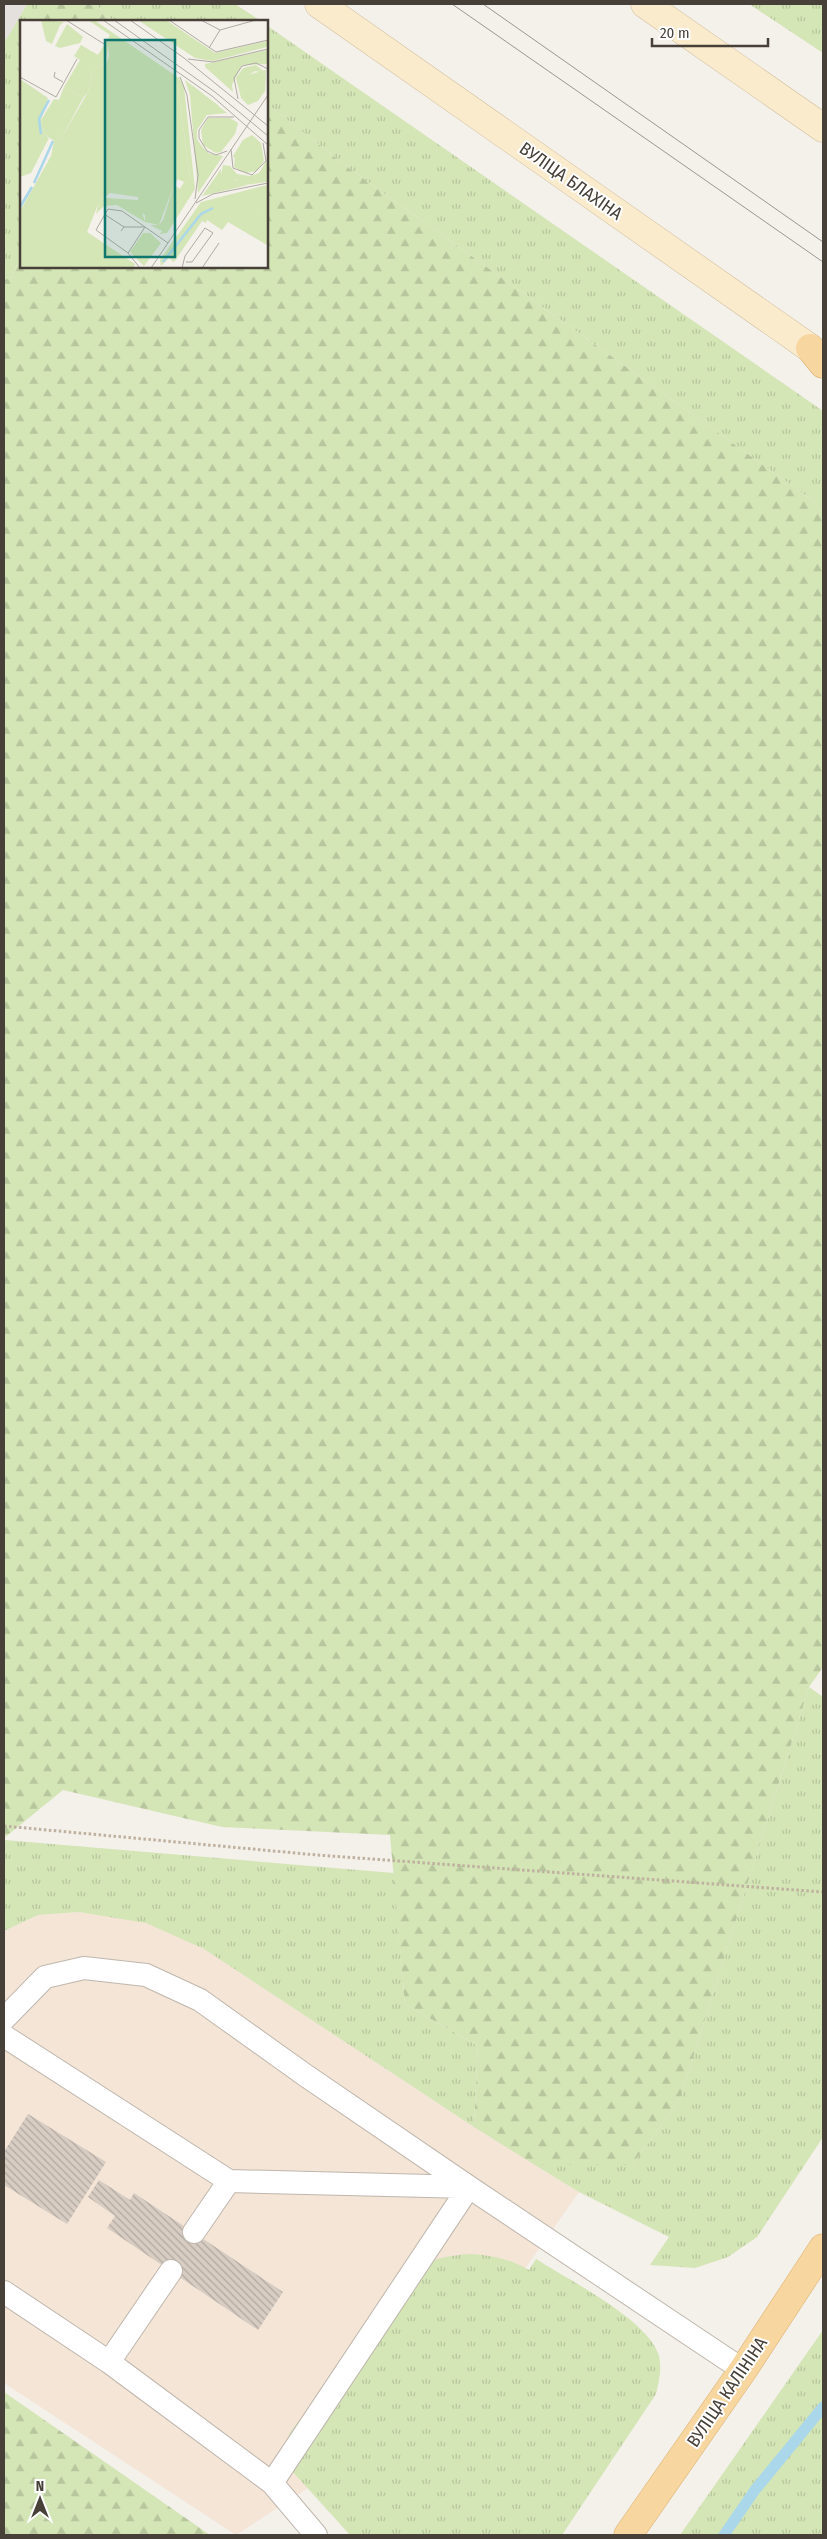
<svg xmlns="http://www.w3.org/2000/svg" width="827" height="2539" font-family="'Fira Sans Condensed',sans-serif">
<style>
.commercial{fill:#f4e5d7}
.grass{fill:url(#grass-tufts)}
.forest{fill:url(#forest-firs)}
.parking{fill:#e3e0de}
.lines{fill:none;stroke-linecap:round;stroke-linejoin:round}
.stream{stroke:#abd7eb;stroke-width:11}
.building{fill:url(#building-back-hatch)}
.lane-casing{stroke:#bfb7ad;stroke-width:24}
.secondary-casing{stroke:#d0be9d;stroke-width:29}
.primary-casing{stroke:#dbb170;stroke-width:29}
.path{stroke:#bfb19f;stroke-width:3;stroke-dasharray:2.5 2.5;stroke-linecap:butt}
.lane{stroke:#fff;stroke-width:22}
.secondary{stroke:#fbebcd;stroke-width:28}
.primary{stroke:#f7d6a0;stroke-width:28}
.tram{stroke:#989898;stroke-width:1}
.labels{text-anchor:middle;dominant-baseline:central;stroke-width:4;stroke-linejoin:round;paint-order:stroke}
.street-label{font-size:18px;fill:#474038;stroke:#fff}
.inset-river{fill:none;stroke:#abd7eb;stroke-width:2.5}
.inset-road{fill:none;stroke:#afaaa3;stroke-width:1}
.view{fill:#0f766e;fill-opacity:0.15;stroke:#0f766e;stroke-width:2.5}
.inset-edge{fill:none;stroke:#474038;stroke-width:2.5}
</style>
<defs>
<pattern id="grass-tufts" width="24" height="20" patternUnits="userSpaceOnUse" patternTransform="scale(1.25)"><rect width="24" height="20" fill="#d4e5b6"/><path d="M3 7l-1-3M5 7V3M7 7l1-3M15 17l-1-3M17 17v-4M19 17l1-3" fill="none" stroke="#b7c69d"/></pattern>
<pattern id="forest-firs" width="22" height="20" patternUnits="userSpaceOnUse" patternTransform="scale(1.25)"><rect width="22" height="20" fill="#d4e5b6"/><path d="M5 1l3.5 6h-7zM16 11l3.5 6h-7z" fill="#b7c69d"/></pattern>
<pattern id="building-back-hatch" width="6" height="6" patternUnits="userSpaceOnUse" patternTransform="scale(1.25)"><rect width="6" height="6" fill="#d8cdc3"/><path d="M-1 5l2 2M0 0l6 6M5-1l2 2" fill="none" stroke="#b1a89f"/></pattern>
</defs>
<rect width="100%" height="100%" fill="#f4f0ea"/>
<path class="commercial" d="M79,1912l67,10 58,27 270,178 105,65 -57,81 -129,160 -157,102 -232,-152v-452l34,-16z"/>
<path class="grass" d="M27,4h13l-9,17h-10v235l-10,22 -7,2v-237z
M95,4h140l26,17h-148z
M749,4h74v49z
M266,25l557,386v97l-473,-339 -84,-66z
M809,1687l14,10v440l-66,100 -29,20 -33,11 -45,-3 19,-28 -90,-45 -44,-27h97l48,-66z
M4,1840l390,33 11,131 73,42 -4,81 -270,-178 -58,-26 -67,-11 -41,3 -34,16z
M472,2254c22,2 38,5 57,16l7,-11c31,20 113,61 123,97 3,13 0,25 -3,38l-94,141h-212l-58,-64 -6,-25 3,-12 119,-162c22,-13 40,-17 64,-18z
M823,2330v205h-143z"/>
<path class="forest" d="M40,4h55l18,17h-82z
M266,103l84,66 473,339v1159l-14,20 -129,412 -48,66h-97l-61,-38 4,-81 -73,-42 -15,-169 -168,-8 -159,-37 -59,48v-1558l7,-2 10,-22v10h245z
M4,2392l206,143h-206z"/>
<path class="parking" d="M4,4h23l-23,39z"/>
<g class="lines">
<path class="stream" d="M724,2535l31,-45 68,-83"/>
</g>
<path class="building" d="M28,2114l78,48 -39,62 -63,-39v-33z
M99,2180l31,20 4,-7 149,99 -25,38 -151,-102 8,-12 -27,-19z"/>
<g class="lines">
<defs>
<path id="lane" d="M4,2019l41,-42 39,-9 62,7 54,25 105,75 164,112 274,183
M4,2036l225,145
M194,2232l35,-51 240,6
M4,2292l105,70 163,121 44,52
M109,2362l62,-91
M272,2483l197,-296"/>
<path id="secondary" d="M319,4l491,344
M645,4l178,124"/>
<path id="primary" d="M810,348l13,16
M628,2535l115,-165 80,-122"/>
</defs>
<use href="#lane" class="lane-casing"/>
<use href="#secondary" class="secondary-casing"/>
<use href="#primary" class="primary-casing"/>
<path class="path" d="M4,1826l313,29 506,37"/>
<use href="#lane" class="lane"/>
<use href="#secondary" class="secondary"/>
<use href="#primary" class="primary"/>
<path class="tram" d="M452,4l371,258
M483,4l340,238"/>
</g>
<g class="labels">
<g class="street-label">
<text transform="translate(571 181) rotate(35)">ВУЛІЦА БЛАХІНА</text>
<text transform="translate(727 2392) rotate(-56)">ВУЛІЦА КАЛІНІНА</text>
</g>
</g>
<g transform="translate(20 20)">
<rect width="248" height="248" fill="#f4f0ea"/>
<path d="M21,0l23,2 -4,3 -8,19 -6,-3zM68,0h6l85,58 5,9 11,102 -28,44 -7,1 2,-3 -12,-6h9l4,-5 11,-35 6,4 4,-7 6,-3 -12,-93 -62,-43 -8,4 -2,17 -8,2 -6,6 -4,20 -5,6 -19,-11 16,-27 -6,-4 7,-11 17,10 12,-20zM118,0h28l49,33 52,-12v6l-54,14 -18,-3zM47,4l16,13 -3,6 -20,5 -5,-2zM246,50l-1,21 -7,10 -10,4 -7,-7 -5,-20zM165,60l42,33 -20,2 -10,15v9l9,14 17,3 -25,37 -8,-98zM188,98h22l8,5 -3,11 -14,18 -5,1 -13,-8 -2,-15zM232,115l9,8 3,18 -7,10 -11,2 -13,-17 10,-16zM247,140v22l-14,2 -3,-8 9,-3zM201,149v6l27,10 -46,11zM247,165v28l-60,7 -1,3 -4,-2 -28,41 -5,-4 -8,8 -1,-6 41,-58zM85,178l33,2 7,22 -28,-17 -13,1 -8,8 3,-13zM123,213h7l11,10 -17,23 -14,-14z" fill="#d4e5b6"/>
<path d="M88,20l15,6 55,40 12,94 -6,2 -6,-3 -4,6 -15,40 -14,-3v-7l-6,-3 -1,-15 -28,-4 -11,9 -12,30 48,32 -1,3 -114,1v-57l31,-55 3,-15 7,-2 27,-47 4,-20 6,-6 8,-2 3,-8zM247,30v14l-25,1 -10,20 1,7 -28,-25v-3zM236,45l10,8 -11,-2 -17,11 -2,-4 7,-10zM241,56l5,3 -6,16 -15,-1 5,-7 6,1zM0,59l28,19 -7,22 2,13 6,5 -18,35 -11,4zM173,66l26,20 -4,4 -12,-8 -5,4 -3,-3 4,-9h-7zM175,119l19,20 1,9 -7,1 -5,17 -3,-4zM221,126l5,3 -2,6 7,-1 -1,4 6,4 -3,5 -4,-3 -3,9 -12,-6 1,-11zM203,145l7,1 7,8 13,2 4,3 -1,5 -12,1 -6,-6 -4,7h-13l-2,-7 5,-4zM248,193l-1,32 -39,-23 -6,8 -15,-10 6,-4z" fill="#d4e5b6"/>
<path d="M44,67l19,11 -22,41 -7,2 -11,-8 -2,-13 13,-21 5,1z" fill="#d4e5b6"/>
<path class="inset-river" d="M21,114l-2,-15 10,-19M14,163l19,-42M0,187l12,-20M143,242l38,-48 12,-6"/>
<path class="inset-road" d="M46,0l38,24M83,0l109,76 56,49M94,0l101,72 53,44M110,0l54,38 84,68M149,0l47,32 52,-12M181,0l19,10 -11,18M200,10l36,-10M168,39l25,3 55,-13M35,52l-1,5 9,5M0,57l36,20 21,-38M160,57l7,18 11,80 -3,24M218,79l-4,-21 8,-12 14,-3 12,6M211,129l2,19 19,7 14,-14 -3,-18M207,131l-11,4 -9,-4 -8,-13v-8l9,-13h26M176,183l17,-9 55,-11M84,194l20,13M101,211l3,-4h20M108,233l17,-26M120,248l-12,-15 -32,-23 12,-21 14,2 46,32M131,248l117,-173M162,248l3,-12 20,-28 8,5 -21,29h-6M182,248l17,-25"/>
<path class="view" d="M85,20h70v217h-70z"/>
<rect width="248" height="248" class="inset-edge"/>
</g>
<rect width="827" height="2539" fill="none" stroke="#474038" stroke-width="10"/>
<g transform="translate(40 2499)" stroke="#ffffff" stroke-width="4" paint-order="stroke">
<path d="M0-4L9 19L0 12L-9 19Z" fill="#474038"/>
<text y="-8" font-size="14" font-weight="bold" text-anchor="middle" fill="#474038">N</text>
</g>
<path d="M652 38v8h116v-8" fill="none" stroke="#474038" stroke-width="2.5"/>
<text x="660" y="38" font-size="15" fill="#474038" stroke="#ffffff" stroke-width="4" paint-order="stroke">20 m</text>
</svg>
